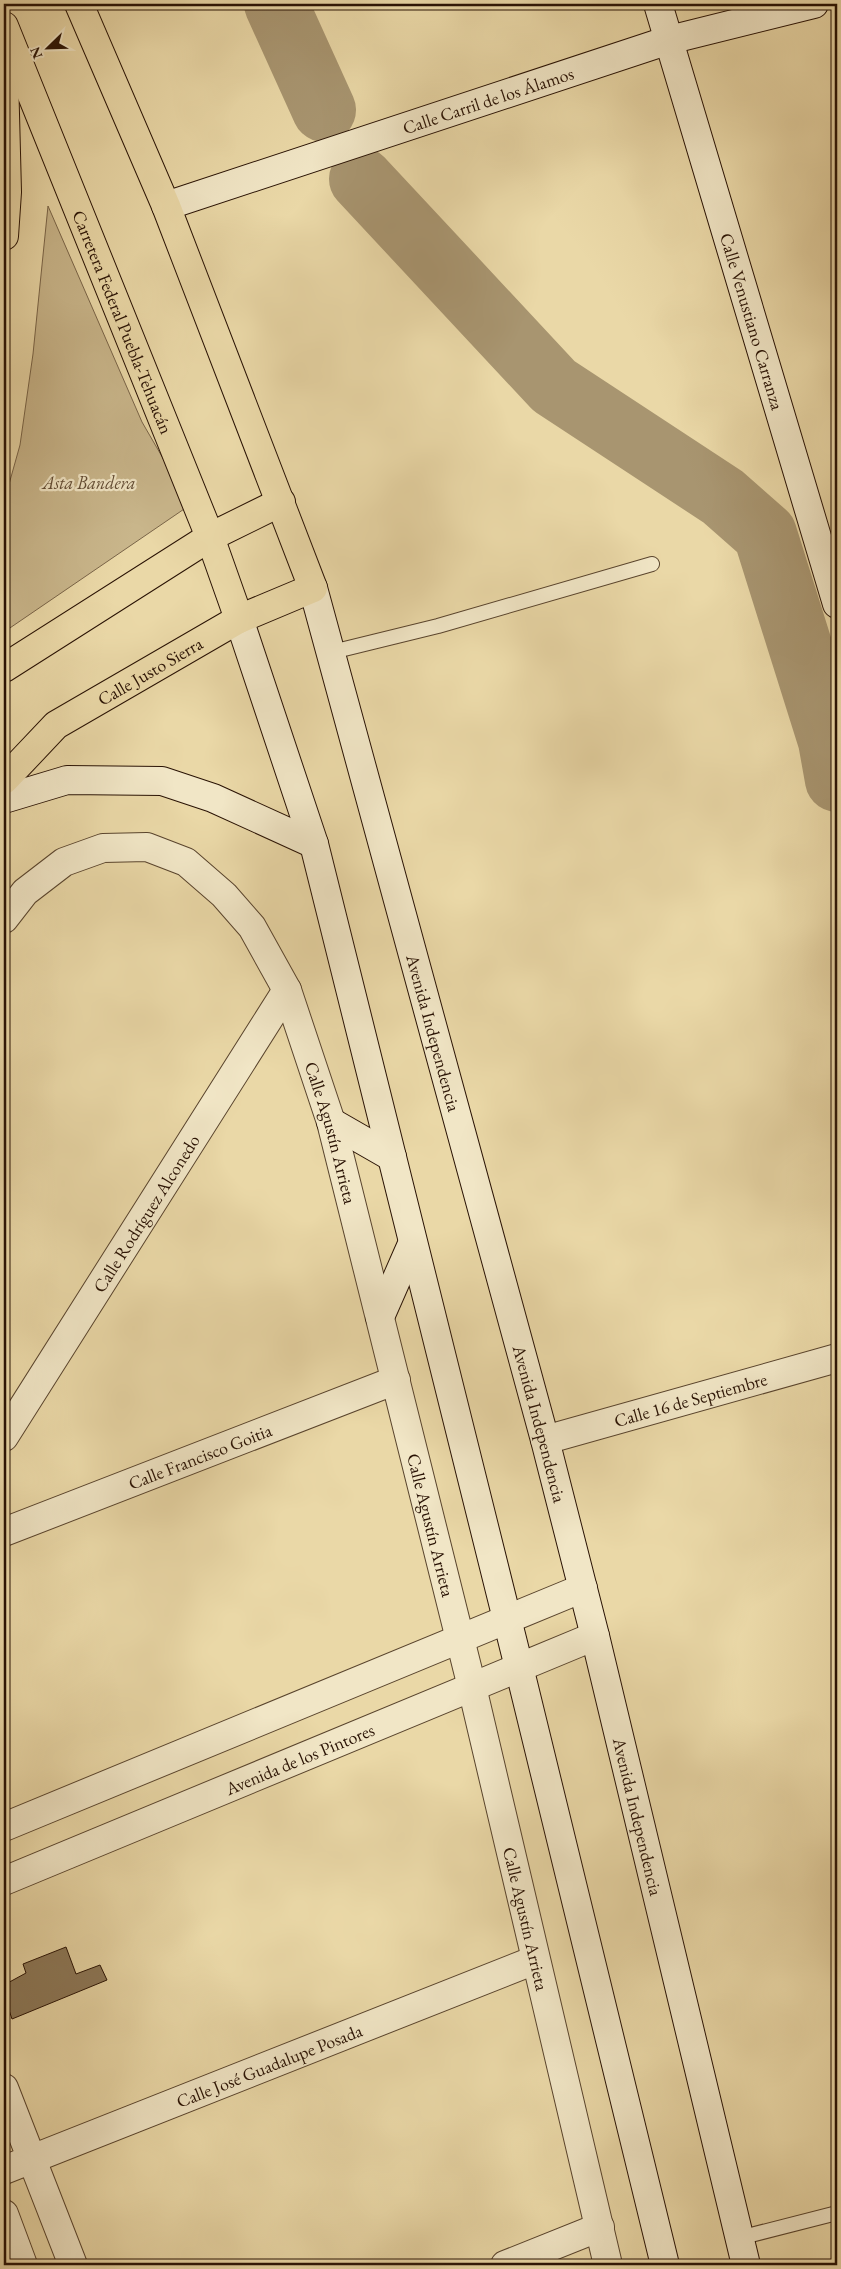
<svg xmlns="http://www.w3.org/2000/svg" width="841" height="2269" font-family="'EB Garamond',serif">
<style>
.green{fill:#c9b68b;stroke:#796448}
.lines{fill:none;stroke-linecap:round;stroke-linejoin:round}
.river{stroke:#a89570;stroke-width:64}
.building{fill:#8d7959;stroke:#291204}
.lane-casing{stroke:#59442d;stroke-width:16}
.street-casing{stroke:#59442d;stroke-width:30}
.secondary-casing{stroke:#291204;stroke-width:30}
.primary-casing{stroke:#291204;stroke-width:30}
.lane{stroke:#f1e6c6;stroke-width:14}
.street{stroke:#f1e6c6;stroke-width:28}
.secondary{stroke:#f1e6c6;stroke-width:28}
.primary{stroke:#ead8a7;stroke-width:28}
.labels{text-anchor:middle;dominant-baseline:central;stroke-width:4.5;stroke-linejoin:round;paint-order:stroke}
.street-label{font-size:18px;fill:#291204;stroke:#f1e6c6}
.park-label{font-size:18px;font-style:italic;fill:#614b33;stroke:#f1e6c6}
</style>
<rect width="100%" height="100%" fill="#ead8a7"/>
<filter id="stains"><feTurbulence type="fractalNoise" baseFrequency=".004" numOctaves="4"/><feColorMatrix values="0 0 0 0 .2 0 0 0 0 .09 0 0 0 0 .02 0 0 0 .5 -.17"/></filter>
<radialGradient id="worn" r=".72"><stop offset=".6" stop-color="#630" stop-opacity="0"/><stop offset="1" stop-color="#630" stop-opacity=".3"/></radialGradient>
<path class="green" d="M48,206l94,216 48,83 -186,127v-130l16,-57 13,-91z"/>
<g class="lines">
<path class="river" d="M276,4l48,106
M361,179l193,207 169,111 42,37 65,207 7,39"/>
</g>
<path class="building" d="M66,1947l10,27 24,-9 7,15 -95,39 -8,-24v-10l22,-12 -3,-9z"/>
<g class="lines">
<defs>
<path id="lane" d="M332,652l106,-26 214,-62
M739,2238l98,-25"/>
<g id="street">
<path id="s1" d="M4,919l21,-27 39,-30 39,-14 44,-1 39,15 38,33 28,32 35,63 44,132 141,565 136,578"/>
<path id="s2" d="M4,1437l283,-447"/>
<path id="s3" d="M545,1440l292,-82"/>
<path id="s4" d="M4,1532l392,-152"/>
<path d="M4,1827l579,-239"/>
<path id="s5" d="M4,1881l591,-245"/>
<path d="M4,2088l69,177"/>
<path id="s6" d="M4,2170l531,-210"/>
<path d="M4,2214l19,51"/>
<path d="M505,2265l95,-38"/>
</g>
<g id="secondary">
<path id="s7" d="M658,4l179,600"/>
<path id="s8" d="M166,206l503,-166 145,-36"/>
<path id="s9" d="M313,588l232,852 50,196 151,629"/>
<path d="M239,619l75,225 205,823 146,598"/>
<path d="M4,799l63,-19 95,1 51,17 101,46"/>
<path d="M331,1122l61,35"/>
<path d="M380,1317l32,-73"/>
</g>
<g id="primary">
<path id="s10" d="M4,26l206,511 29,82"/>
<path d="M4,75l3,117 -3,44"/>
<path d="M4,668l206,-131 71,-35"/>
<path id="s11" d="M4,780l52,-55 183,-106 74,-31 -147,-382 -87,-202"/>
</g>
</defs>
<use href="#lane" class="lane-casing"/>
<use href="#street" class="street-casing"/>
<use href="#secondary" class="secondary-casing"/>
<use href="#primary" class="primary-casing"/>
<use href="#lane" class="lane"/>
<use href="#street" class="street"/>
<use href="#secondary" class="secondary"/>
<use href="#primary" class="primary"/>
</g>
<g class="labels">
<g class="street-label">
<text stroke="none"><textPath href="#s8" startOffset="339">Calle Carril de los Álamos</textPath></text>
<text stroke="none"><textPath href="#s10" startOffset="319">Carretera Federal Puebla-Tehuacán</textPath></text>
<text stroke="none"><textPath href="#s7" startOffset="331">Calle Venustiano Carranza</textPath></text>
<text stroke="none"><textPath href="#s11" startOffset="184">Calle Justo Sierra</textPath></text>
<text stroke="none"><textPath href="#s9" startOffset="461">Avenida Independencia</textPath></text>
<text stroke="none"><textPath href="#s1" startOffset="525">Calle Agustín Arrieta</textPath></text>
<text stroke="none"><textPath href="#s2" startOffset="265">Calle Rodríguez Alconedo</textPath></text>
<text stroke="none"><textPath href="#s3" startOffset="151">Calle 16 de Septiembre</textPath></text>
<text stroke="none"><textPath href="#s9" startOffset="866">Avenida Independencia</textPath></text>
<text stroke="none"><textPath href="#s4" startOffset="210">Calle Francisco Goitia</textPath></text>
<text stroke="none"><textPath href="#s1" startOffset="930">Calle Agustín Arrieta</textPath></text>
<text stroke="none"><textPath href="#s5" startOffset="320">Avenida de los Pintores</textPath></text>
<text stroke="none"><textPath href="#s9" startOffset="1271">Avenida Independencia</textPath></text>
<text stroke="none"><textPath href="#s1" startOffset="1335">Calle Agustín Arrieta</textPath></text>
<text stroke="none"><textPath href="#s6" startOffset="285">Calle José Guadalupe Posada</textPath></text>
</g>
<g class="park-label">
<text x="89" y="482">Asta Bandera</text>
</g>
</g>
<rect width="841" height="2269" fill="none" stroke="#ead8a7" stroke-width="20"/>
<rect x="5" y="5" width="831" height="2259" fill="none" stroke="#291204" stroke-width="2.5"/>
<rect x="10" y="10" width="821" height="2249" fill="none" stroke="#291204"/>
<g transform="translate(48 48) rotate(247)" stroke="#f1e6c6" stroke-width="4" paint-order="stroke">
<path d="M0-4L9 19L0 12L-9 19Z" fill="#291204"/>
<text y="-8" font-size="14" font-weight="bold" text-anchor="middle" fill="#291204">N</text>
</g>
<rect width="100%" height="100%" filter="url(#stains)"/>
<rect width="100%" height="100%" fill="url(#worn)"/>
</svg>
